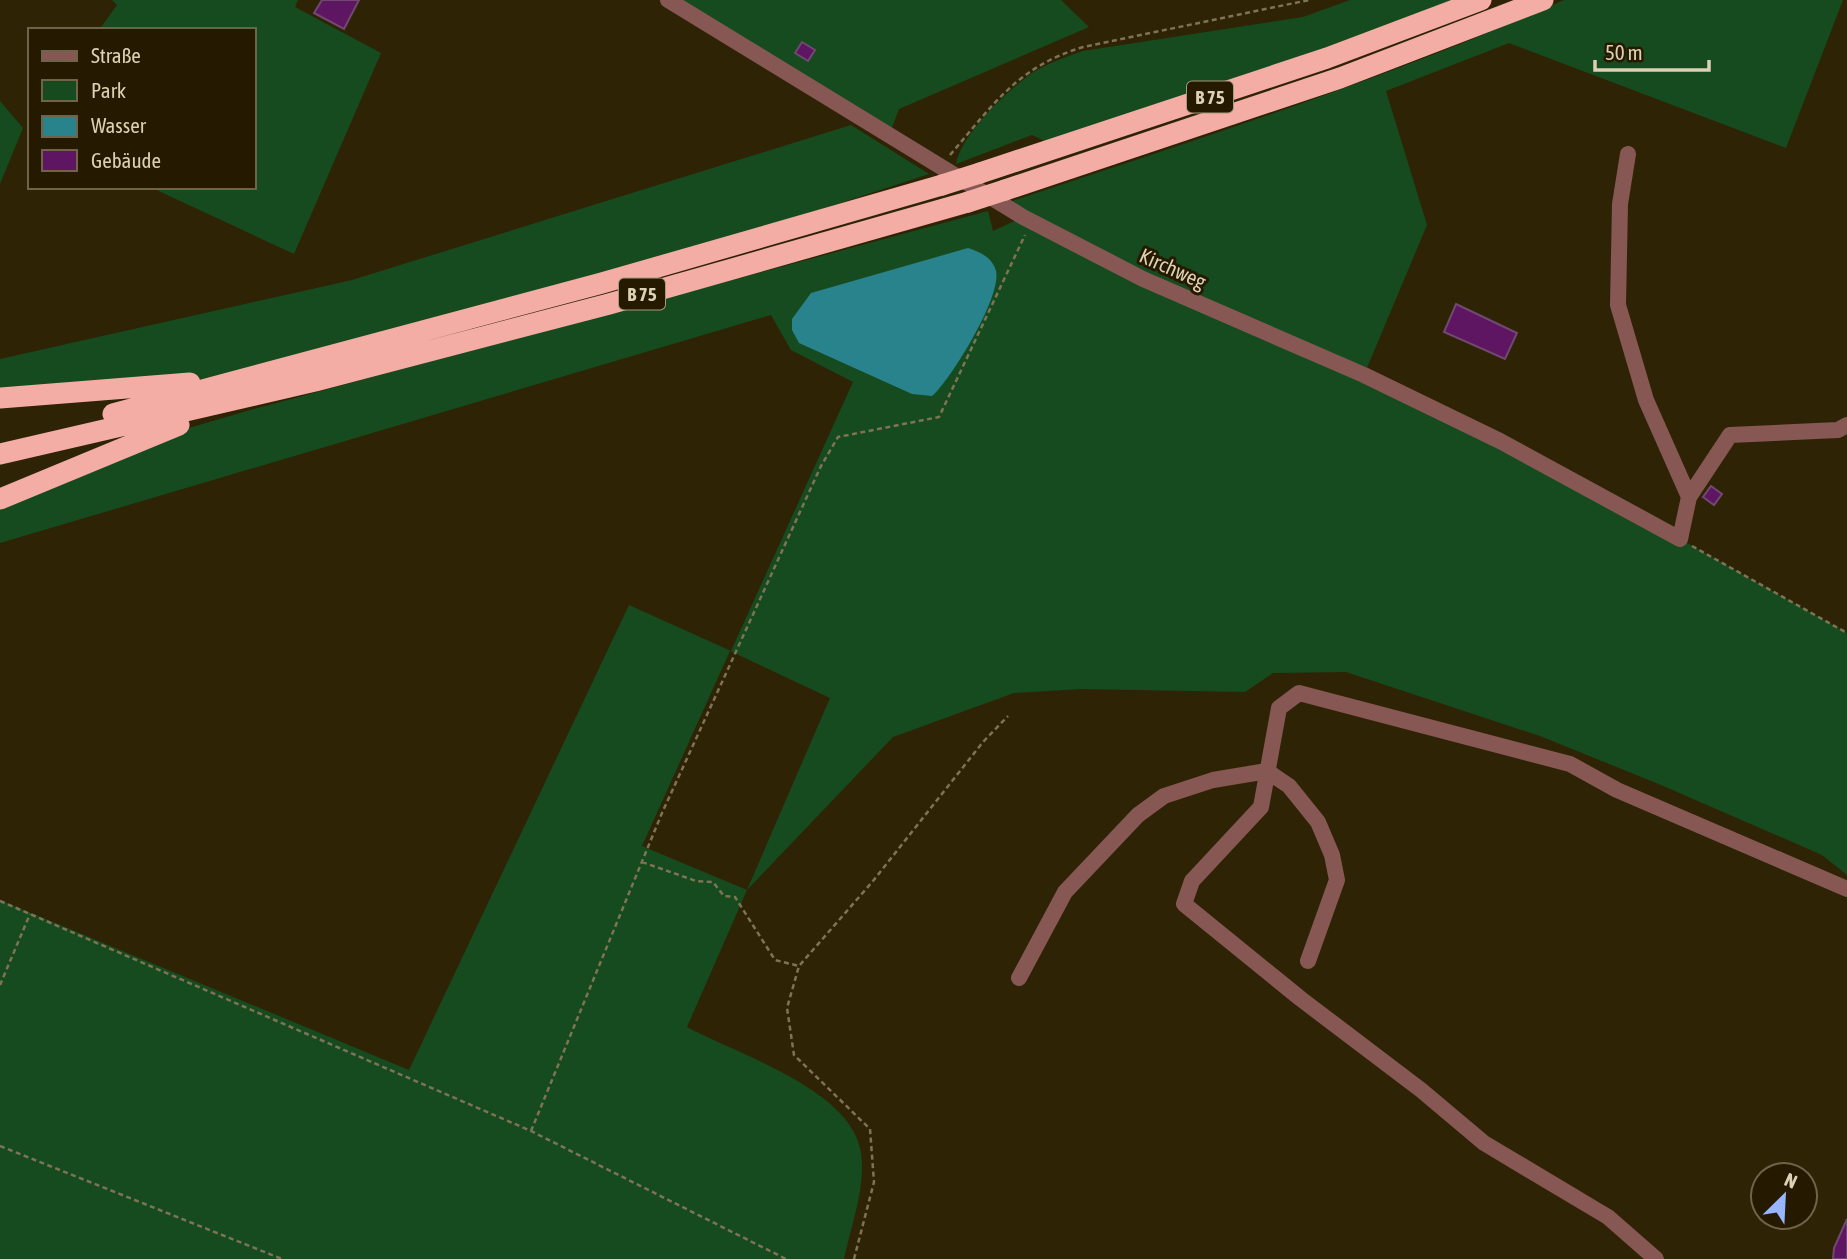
<svg xmlns="http://www.w3.org/2000/svg" width="1847" height="1259" font-family="'Asap Condensed',sans-serif">
<style>
.green{fill:#164b1f;fill-rule:evenodd}
.water{fill:#29838d}
.building{fill:#5f1662;stroke:#704971;stroke-width:2}
.lines{fill:none;stroke-linecap:round;stroke-linejoin:round}
.path{stroke:#7f7356;stroke-width:2.5;stroke-dasharray:5 3.5;stroke-linecap:butt}
.minor{stroke:#875853;stroke-width:16}
.highway{stroke:#f3ada5;stroke-width:21}
.highway-bridge{stroke:#f3ada5;stroke-width:21}
.labels{text-anchor:middle;dominant-baseline:central;stroke-width:6;stroke-linejoin:round;paint-order:stroke}
.shield{fill:#251a00;stroke:#a6997e;stroke-width:2}
.shield-label{font-size:19px;font-weight:bold;fill:#ddd0b4}
.street-label{font-size:21px;fill:#ddd0b4;stroke:#251a00}
</style>
<rect width="100%" height="100%" fill="#2f2306"/>
<path class="green" d="M112,0h186l-3,7 86,46 -87,201 -144,-67h104v-157h-155l18,-25z
M668,0h393l28,27 -190,82 -9,24z
M1350,0h106l-190,71 -219,71 -15,-7 -76,29c6,-31 51,-73 76,-91 16,-10 34,-16 51,-22l220,-34z
M1564,0h279l-57,148 -277,-105 -123,48 41,134 -63,150 316,164 167,94v242l-25,-20 -161,-70 -121,-49 -194,-64 -73,1 -28,19 -165,-3 -66,4 -121,44 -146,153 -60,137c49,27 165,62 174,126 5,35 -10,72 -17,106h-844v-359l409,170 220,-465 102,46 122,-269 -62,-32 -20,-35 -771,228v-35l189,-80 61,-18 738,-199 5,20 30,-14 19,4 -30,-20c185,-62 374,-121 552,-201zM730,651l100,47 -83,192 -105,-44z
M0,101l23,27 -23,56z
M851,125l78,49 -217,71 -472,126 -39,8 -201,16v-36l352,-79z"/>
<path class="water" d="M968,248c12,4 24,9 28,23 6,25 -45,108 -64,125l-20,-2 -113,-51 -7,-13v-11l19,-26z"/>
<path class="building" d="M322,0h37l-15,29 -30,-16z
M802,42l13,8 -7,11 -13,-8z
M1456,304l61,29 -12,26 -61,-27z
M1711,486l11,8 -8,11 -11,-8z
M1847,1219v40h-14l1,-11z"/>
<g class="lines">
<path class="path" d="M950,155c43,-50 67,-88 133,-108l226,-47
M1692,546l155,87
M642,862l54,19 17,1 11,14 11,1 40,63 24,6
M0,901l531,230 255,128
M0,985l30,-71
M531,1131l131,-318 159,-347 17,-29 101,-20 86,-182
M0,1146l282,113
M854,1259l20,-77 -4,-53 -76,-74 -7,-47 12,-42 74,-85 110,-139 25,-26"/>
<path class="minor" d="M668,0l355,217 120,62 221,96 136,66 180,98 9,-42 41,-62 108,-5 9,-5
M1628,154l-8,50 -2,101 28,95 43,97
M1019,978l46,-86 73,-77 26,-19 49,-16 54,-9 22,15 29,36 14,33 5,25 -29,81
M1656,1259l-48,-42 -124,-74 -63,-53 -120,-91 -117,-95 8,-23 69,-74 18,-99 20,-15 271,71 47,26 230,99"/>
<path class="highway" d="M980,173l347,-115 154,-58
M1005,190l335,-112 203,-78
M0,398l190,-15
M113,414l489,-131 340,-98
M0,454l315,-73 294,-77 359,-102
M0,499l179,-74"/>
<path class="highway-bridge" d="M942,185l38,-12
M968,202l37,-12"/>
</g>
<g class="labels">
<g class="shield">
<rect x="1187" y="81.5" width="46" height="31" rx="5"/>
<rect x="619" y="278.5" width="46" height="31" rx="5"/>
</g>
<g class="shield-label">
<text x="1210" y="97">B 75</text>
<text x="642" y="294">B 75</text>
</g>
<g class="street-label">
<text transform="translate(1173 268) rotate(24)">Kirchweg</text>
</g>
</g>
<rect x="28" y="28" width="228" height="161" fill="#251a00" stroke="#6f6348" stroke-width="2"/>
<rect x="42" y="51" width="35" height="10" fill="#875853" stroke="#6f6348" stroke-width="2"/>
<text x="91" y="63" font-size="21" fill="#ddd0b4">Straße</text>
<rect x="42" y="80" width="35" height="21" fill="#164b1f" stroke="#6f6348" stroke-width="2"/>
<text x="91" y="98" font-size="21" fill="#ddd0b4">Park</text>
<rect x="42" y="116" width="35" height="21" fill="#29838d" stroke="#6f6348" stroke-width="2"/>
<text x="91" y="133" font-size="21" fill="#ddd0b4">Wasser</text>
<rect x="42" y="150" width="35" height="21" fill="#5f1662" stroke="#6f6348" stroke-width="2"/>
<text x="91" y="168" font-size="21" fill="#ddd0b4">Gebäude</text>
<g transform="translate(1784 1196) rotate(24)"><circle r="33" fill="#251a00" stroke="#6f6348" stroke-width="2"/>
<path d="M0-5L12 26L0 18L-12 26Z" fill="#97b6fd"/>
<text y="-10" font-size="19" font-weight="bold" text-anchor="middle" fill="#ddd0b4">N</text>
</g>
<path d="M1595 60v10h114v-10" fill="none" stroke="#ddd0b4" stroke-width="3.5"/>
<text x="1605" y="60" font-size="21" fill="#ddd0b4" stroke="#251a00" stroke-width="5" paint-order="stroke">50 m</text>
</svg>
